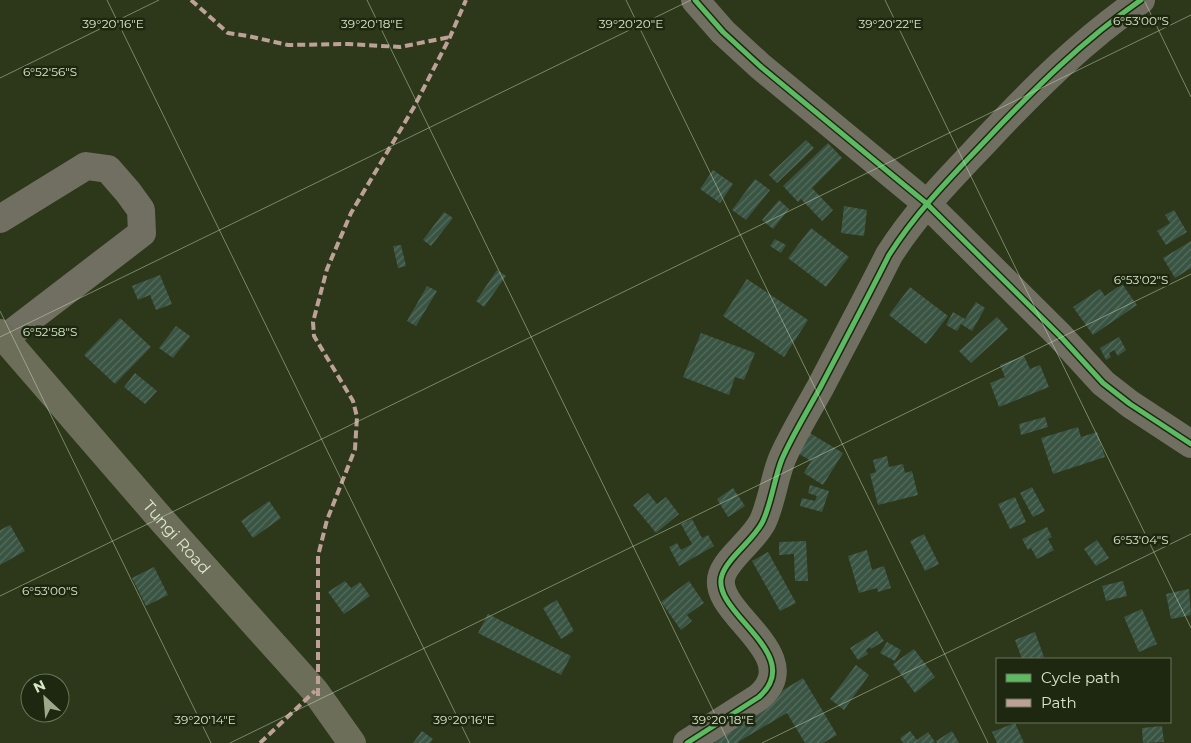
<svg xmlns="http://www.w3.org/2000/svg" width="1191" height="743" font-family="Montserrat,sans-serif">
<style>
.building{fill:url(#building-hatch)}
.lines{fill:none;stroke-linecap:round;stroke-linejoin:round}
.minor{stroke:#716f61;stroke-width:28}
.major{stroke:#6d6e5a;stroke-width:28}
.quiet{stroke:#bda197;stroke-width:4;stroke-dasharray:8 4;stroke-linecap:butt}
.cycleway-casing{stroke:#1e2811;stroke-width:8}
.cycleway{stroke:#5cba63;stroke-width:5}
.ticks{fill:none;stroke:#d8e6c9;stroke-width:1;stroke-opacity:0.45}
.labels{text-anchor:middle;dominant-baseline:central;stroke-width:5;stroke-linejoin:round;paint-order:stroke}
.street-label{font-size:16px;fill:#d8e6c9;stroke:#1e2811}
.ticks-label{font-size:12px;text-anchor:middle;fill:#d8e6c9;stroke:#1e2811;stroke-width:5;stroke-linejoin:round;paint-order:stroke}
</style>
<defs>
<pattern id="building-hatch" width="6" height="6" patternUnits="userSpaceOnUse" patternTransform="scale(1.25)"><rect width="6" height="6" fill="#3a5443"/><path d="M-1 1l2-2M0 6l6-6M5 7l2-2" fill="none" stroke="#566d5d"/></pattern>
</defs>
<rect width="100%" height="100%" fill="#2c3819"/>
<path class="building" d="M806,140l8,8 -37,35 -8,-8z
M828,143l14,15 -30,30 21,22 -11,11 -21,-22 -3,3 -15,-16z
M713,170l20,14 -13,19 -20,-14z
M755,179l15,11 -24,30 -14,-10z
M779,200l10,9 -16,20 -11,-9z
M844,206l23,4 -3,26 -23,-3z
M1174,210l13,22 -21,13 -9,-14 13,-8 -5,-8z
M444,212l9,6 -22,28 -8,-6z
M811,228l38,29 -23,30 -38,-29z
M775,239l11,6 -5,8 -11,-7z
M1191,241v27l-16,10 -12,-20z
M401,245l5,21 -8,2 -5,-22z
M497,270l9,6 -22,31 -8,-6z
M160,275l12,29 -16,6 -6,-15 -12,5 -6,-14z
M747,279l61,41 -24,37 -61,-41z
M1122,284l15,21 -44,30 -20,-28 27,-18 5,7z
M427,286l10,5 -21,35 -9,-5z
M910,287l38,29 -22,28 -37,-29z
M976,302l9,6 -13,23 -11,-7 -4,7 -11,-6 7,-13 12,7z
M997,317l11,12 -37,34 -12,-12z
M120,318l31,29 -36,37 -31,-29z
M176,326l14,10 -17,22 -14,-10z
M701,333l54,20 -11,27 -9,-3 -6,18 -46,-18z
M1119,337l7,13 -8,6 -4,-6 -5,3 2,4 -5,3 -6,-12z
M1024,356l6,13 10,-4 9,22 -50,20 -9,-24 15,-6 -5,-12z
M135,373l22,18 -12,13 -21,-17z
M1045,417l3,10 -27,8 -2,-11z
M1078,427l3,10 16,-5 8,25 -52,17 -12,-36z
M808,432l35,21 -20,32 -19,-12 7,-12 -15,-9z
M887,456l2,11 14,-3 2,9 7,-2 6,24 -40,10 -8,-31 6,-2 -3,-12z
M810,485l19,6 -7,21 -22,-6 2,-8 13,3 2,-5 -9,-3z
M1032,487l13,24 -12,6 -13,-24z
M733,488l12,18 -17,11 -11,-18z
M648,493l9,11 9,-7 13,17 -23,19 -23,-28z
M1015,497l11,25 -16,7 -12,-25z
M269,501l12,17 -28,20 -12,-17z
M692,519l10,19 6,-3 6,11 -35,20 -10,-19 8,-4 4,7 11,-6 -11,-20z
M10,525l15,26 -25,14v-35z
M1047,527l5,10 -4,2 6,11 -17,9 -6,-11 -3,2 -6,-11z
M924,534l15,30 -14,7 -15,-30z
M1097,540l12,18 -13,8 -12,-17z
M806,541l2,40h-13l-1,-27 -15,1v-13z
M867,550l5,20 12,-4 7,22 -13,4 -1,-4 -18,5 -11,-37z
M768,552l28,51 -16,8 -28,-50z
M154,567l14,28 -22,11 -14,-28z
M345,581l6,7 9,-6 10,14 -26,18 -16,-22z
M689,581l15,22 -17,12 5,6 -11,9 -20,-28z
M1123,581l4,15 -21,5 -4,-15z
M1189,589l2,26 -20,4 -5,-25z
M557,600l17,31 -13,8 -18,-31z
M1142,609l15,35 -18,8 -15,-35z
M488,614l83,42 -10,19 -83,-42z
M877,631l7,10 -13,8 -1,-2 -4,3 2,4 -10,6 -8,-12z
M1035,632l9,25 -6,2h-16l-7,-19z
M887,642l14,8 -6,11 -15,-8z
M914,649l21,28 -20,16 -22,-29z
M856,665l13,10 -25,35 -14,-11z
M803,678l34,57 -14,8h-18l-18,-30 -49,29 1,1h-24l-5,-9z
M1015,723l9,20h-27l-5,-11z
M1162,726l2,16 -21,1 -1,-15z
M422,731l11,8 -3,4h-17z
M910,731l7,9 11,-8 7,10 -2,1h-30l-3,-5z
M952,731l7,12h-22l-1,-2z"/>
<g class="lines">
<path class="minor" d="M695,0l28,32 37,34 166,137 134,133 43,47 27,21 61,40
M0,219l86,-53 22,3 20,23 13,18 1,23 -137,105
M687,743l72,-46c49,-43 -50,-85 -37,-122 6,-18 32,-35 41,-54 9,-20 11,-42 19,-62 11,-25 26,-49 39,-73 23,-44 46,-87 68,-131 28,-44 62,-78 98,-116 48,-51 96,-99 154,-139"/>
<path class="major" id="s1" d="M0,333l160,185 155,173 37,52"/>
<path class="quiet" d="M191,0l37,33 20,3 40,9 60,-1 52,3 50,-10
M318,696v-140l9,-36 28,-71 2,-32 -4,-16 -39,-65 -1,-14 14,-53 24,-56 63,-106 36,-70 16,-37
M260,743l55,-52"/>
<defs>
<path id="cycleway" d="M695,0l28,32 37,34 166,137 134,133 43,47 27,21 61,40
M687,743l72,-46c49,-43 -50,-85 -37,-122 6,-18 32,-35 41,-54 9,-20 11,-42 19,-62 11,-25 26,-49 39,-73 23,-44 46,-87 68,-131 28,-44 62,-78 98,-116 48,-51 96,-99 154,-139"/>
</defs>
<use href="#cycleway" class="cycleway-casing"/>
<use href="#cycleway" class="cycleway"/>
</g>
<path class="ticks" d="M107,0l363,743M367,0l362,743M626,0l362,743M885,0l306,628M1144,0l47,97M0,78l159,-78M0,311l211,432M0,337l691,-337M0,596l1191,-581M230,743l961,-469M762,743l429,-209"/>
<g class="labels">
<g class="street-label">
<text stroke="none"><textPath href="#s1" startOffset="270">Tungi Road</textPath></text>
</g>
</g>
<g class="ticks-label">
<text x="1141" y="25">6°53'00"S</text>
<text x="113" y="28">39°20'16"E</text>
<text x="372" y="28">39°20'18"E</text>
<text x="631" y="28">39°20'20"E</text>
<text x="890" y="28">39°20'22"E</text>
<text x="50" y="76">6°52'56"S</text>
<text x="1141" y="284">6°53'02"S</text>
<text x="50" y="336">6°52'58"S</text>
<text x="1141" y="544">6°53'04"S</text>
<text x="50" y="595">6°53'00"S</text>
<text x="205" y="724">39°20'14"E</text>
<text x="464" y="724">39°20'16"E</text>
<text x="723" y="724">39°20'18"E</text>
</g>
<rect x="996" y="658" width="175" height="65" fill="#1e2811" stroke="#68745b"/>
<rect x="1006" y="674" width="25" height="8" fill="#5cba63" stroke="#68745b"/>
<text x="1041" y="683" font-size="15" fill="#d8e6c9">Cycle path</text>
<rect x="1006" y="699" width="25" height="8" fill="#bda197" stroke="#68745b"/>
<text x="1041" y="708" font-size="15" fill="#d8e6c9">Path</text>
<g transform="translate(45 698) rotate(334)"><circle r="24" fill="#1e2811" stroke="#68745b"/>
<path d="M0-4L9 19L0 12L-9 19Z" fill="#9ca98b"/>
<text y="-8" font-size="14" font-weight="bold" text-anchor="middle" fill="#d8e6c9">N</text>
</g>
</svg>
